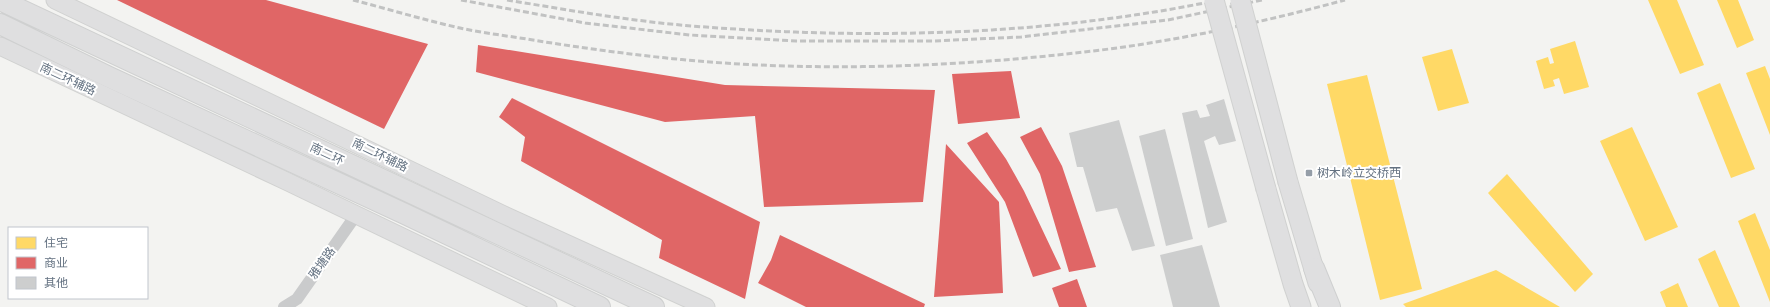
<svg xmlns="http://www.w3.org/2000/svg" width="1770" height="307" font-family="'Public Sans','Noto Sans SC',sans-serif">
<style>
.homes{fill:#ffd966}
.shops{fill:#e06666}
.building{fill:#cdcece}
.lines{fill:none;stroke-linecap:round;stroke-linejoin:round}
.secondary-casing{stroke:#d0d1d0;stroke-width:19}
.primary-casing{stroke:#d0d1d0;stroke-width:21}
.trunk-casing{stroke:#cfd0d0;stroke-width:22}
.minor{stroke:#cacbcc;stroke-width:12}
.secondary{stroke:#dfdfe0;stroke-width:17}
.primary{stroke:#dfdfe0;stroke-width:19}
.trunk{stroke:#dfdfe0;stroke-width:20}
.rail{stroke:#c1c2c2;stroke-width:3;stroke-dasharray:6 3;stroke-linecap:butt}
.primary-bridge-casing{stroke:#d0d1d0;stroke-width:21;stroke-linecap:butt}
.primary-bridge{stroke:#dfdfe0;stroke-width:19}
.poi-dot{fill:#959ea8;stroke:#fff;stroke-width:1.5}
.labels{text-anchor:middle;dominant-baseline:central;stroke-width:4;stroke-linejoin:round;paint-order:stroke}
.street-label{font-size:12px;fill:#637181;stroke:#fff}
.poi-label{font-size:12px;fill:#637181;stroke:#fff;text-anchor:start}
</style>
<rect width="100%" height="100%" fill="#f3f3f1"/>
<path class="homes" d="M1648,0h29l27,65 -24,9z
M1717,0h21l16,40 -17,8z
M1575,41l14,46 -25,7 -5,-16 -6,2 2,6 -11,3 -8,-28 12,-4 2,7 4,-1 -4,-14z
M1452,49l17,54 -31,8 -16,-54z
M1765,66l5,13v56l-24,-62z
M1367,75l55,214 -42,11 -53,-216z
M1720,83l35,86 -24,9 -34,-85z
M1632,127l46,100 -33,14 -45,-100z
M1507,174l86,100 -18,18 -87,-99z
M1755,213l15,37v52l-32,-81z
M1715,250l25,57h-21l-21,-48z
M1496,270l64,37h-154l-3,-3z
M1678,283l10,24h-22l-6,-15z"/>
<path class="shops" d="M117,0h149l162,44 -44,85z
M478,45l247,40 210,5 -12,112 -159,5 -9,-91 -90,6 -189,-50z
M1011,71l9,47 -62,6 -6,-50z
M512,98l248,124 -15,77 -86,-41 3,-18 -141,-79 4,-24 -26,-20z
M1041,127l21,39 34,101 -27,5 -29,-98 -20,-37z
M987,132l19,27 18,32 37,78 -28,8 -28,-75 -38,-59z
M946,144l53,58 4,91 -69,4z
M780,235l145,69 -1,3h-118l-48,-24 13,-23z
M1077,279l10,28h-28l-7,-19z"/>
<path class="building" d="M1224,99l12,42 -17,4 -4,-9 -11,5 23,81 -19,6 -26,-115 15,-3 3,8 10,-2 -4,-11z
M1119,120l36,126 -23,5 -15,-43 -21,4 -13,-45h-6l-8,-34z
M1165,129l28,110 -27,7 -27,-110z
M1202,245l18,62h-47l-13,-52z"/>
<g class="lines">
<defs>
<path id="secondary" d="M55,0l449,215 202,92
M0,46l286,135 262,126"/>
<path id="primary" d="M1288,182l30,101
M1266,189l27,95 8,23"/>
<path id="trunk" d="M0,0l654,307
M0,24l109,53 296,137 195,93
M1314,268l16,39"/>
</defs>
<use href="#secondary" class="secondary-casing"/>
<use href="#primary" class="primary-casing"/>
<use href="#trunk" class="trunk-casing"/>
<path class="minor" d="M284,307l13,-8 59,-84"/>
<use href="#secondary" class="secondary"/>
<use href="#primary" class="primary"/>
<use href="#trunk" class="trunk"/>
<path class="rail" d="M353,0c35,9 71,20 107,28 28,6 57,9 85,14 71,11 143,20 215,23 111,5 223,-1 333,-14 85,-10 170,-29 252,-51
M461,0l124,23 105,12 106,6h137l88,-4 147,-17 94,-20
M507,0c61,10 123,21 185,26 176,14 354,10 527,-26"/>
<defs>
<path id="primary-bridge" d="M1214,0l52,189
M1240,0l48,182"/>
</defs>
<use href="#primary-bridge" class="primary-bridge-casing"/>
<use href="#primary-bridge" class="primary-bridge"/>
</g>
<rect class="poi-dot" x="1305" y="169" width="8" height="8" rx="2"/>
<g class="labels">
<g class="street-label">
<text transform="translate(68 79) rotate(25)">南二环辅路</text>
<text transform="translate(327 154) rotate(25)">南二环</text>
<text transform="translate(380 155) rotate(26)">南二环辅路</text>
<text transform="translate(322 263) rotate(-55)">雅塘路</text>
</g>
<g class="poi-label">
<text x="1317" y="173">树木岭立交桥西</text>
</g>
</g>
<rect x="8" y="227" width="140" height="72" fill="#ffffff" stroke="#c1c6cd"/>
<rect x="16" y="237" width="20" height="12" fill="#ffd966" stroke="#c1c6cd"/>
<text x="44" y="247" font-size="12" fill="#637181">住宅</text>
<rect x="16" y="257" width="20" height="12" fill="#e06666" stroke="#c1c6cd"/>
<text x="44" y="267" font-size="12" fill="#637181">商业</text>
<rect x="16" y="277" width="20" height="12" fill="#cdcece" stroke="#c1c6cd"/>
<text x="44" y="287" font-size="12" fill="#637181">其他</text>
</svg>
